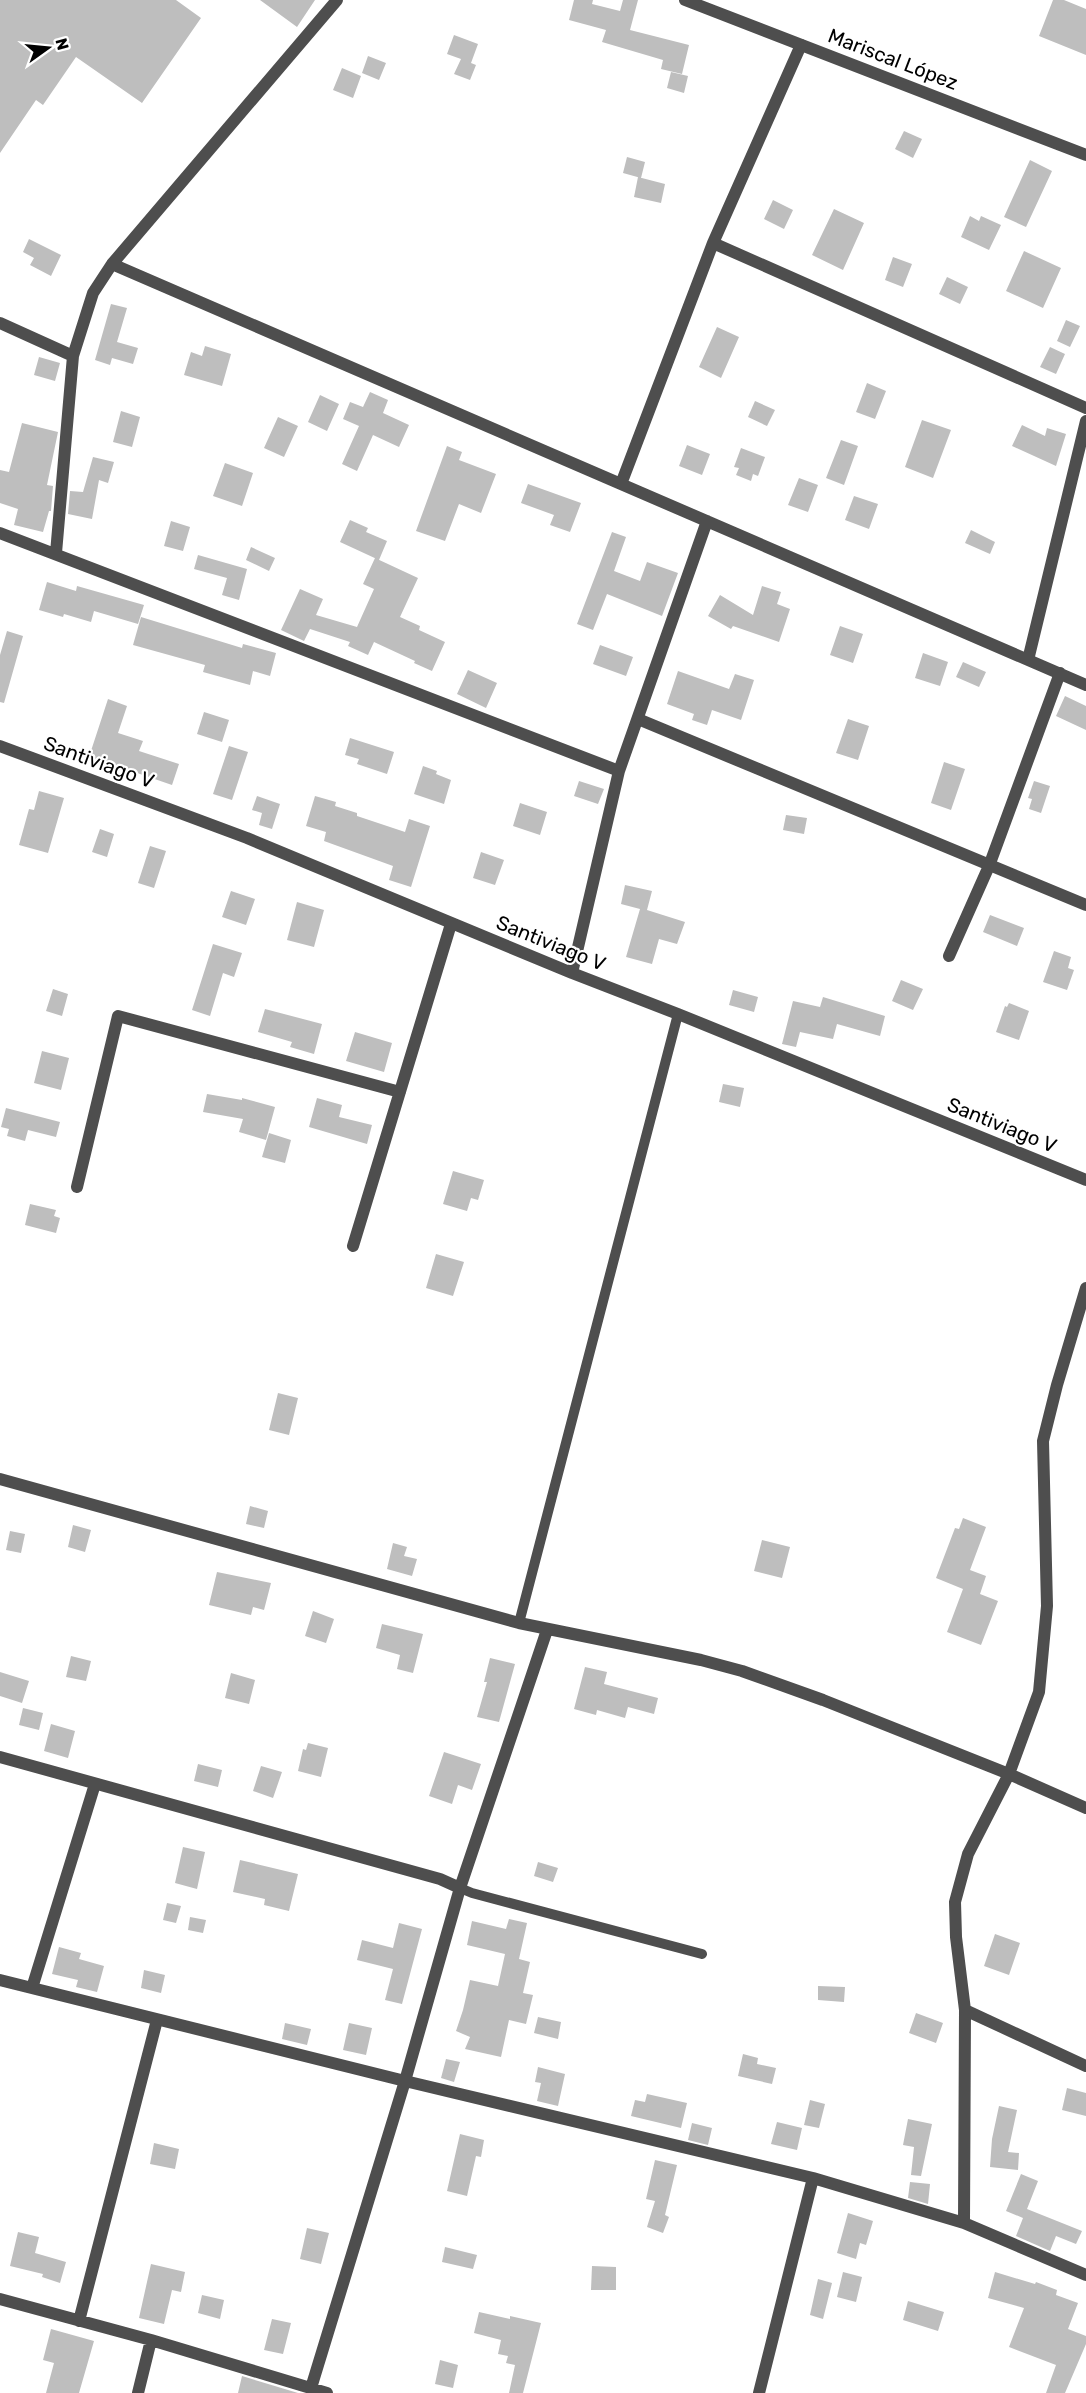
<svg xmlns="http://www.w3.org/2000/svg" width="1086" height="2393" font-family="Rubik,sans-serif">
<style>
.building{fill:#bebebe}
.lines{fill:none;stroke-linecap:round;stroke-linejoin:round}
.service{stroke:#4e4e4e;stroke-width:10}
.minor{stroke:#4e4e4e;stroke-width:12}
.tertiary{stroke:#4e4e4e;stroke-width:12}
.labels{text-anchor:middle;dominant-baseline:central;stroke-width:4.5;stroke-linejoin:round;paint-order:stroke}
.street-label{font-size:20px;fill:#000;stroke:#fff}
</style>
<rect width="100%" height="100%" fill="#fff"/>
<path class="building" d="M0,0h176l25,18 -59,85 -66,-46 -33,48 -7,-5 -36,53z
M260,0h55l-18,27z
M574,0h19l-1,4 28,7 3,-11h15l-8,30 59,15 -7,29 -21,-5 2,-9 -61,-18 4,-12 -37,-10z
M1053,0h11l22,9v46l-47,-19z
M454,35l24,9 -7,19 5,2 -6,15 -16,-6 7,-15 -14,-5z
M368,56l18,7 -7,17 -17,-7z
M342,68l19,8 -8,22 -20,-8z
M671,72l17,4 -4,17 -17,-5z
M904,131l18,8 -9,19 -18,-9z
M627,157l18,5 -4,16 -18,-5z
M1030,160l22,11 -26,56 -22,-10z
M638,177l27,7 -4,19 -27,-6z
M773,200l20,10 -9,19 -20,-10z
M834,209l30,14 -21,47 -31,-15z
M970,216l9,5 2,-5 20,9 -12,25 -28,-13z
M29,239l32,16 -10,21 -21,-11 4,-7 -11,-6z
M1024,251l37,17 -18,40 -37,-17z
M893,257l19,7 -9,23 -18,-7z
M947,277l21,10 -8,17 -21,-10z
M111,304l16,4 -10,34 21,6 -5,16 -21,-6 -2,7 -15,-5z
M1066,320l14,6 -10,21 -13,-6z
M717,327l22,10 -18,41 -22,-11z
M205,346l26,8 -9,32 -38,-11 7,-23 11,4z
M1050,347l15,7 -9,20 -16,-7z
M39,357l21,6 -5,18 -21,-6z
M867,383l19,8 -11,28 -19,-7z
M370,392l18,8 -5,13 26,12 -10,22 -26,-12 -16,36 -15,-7 17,-38 -16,-7 7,-17 13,5z
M320,395l19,9 -12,27 -19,-9z
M755,401l20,9 -8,16 -19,-9z
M121,411l19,6 -8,30 -19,-5z
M278,417l20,9 -14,31 -20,-9z
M922,420l29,10 -18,48 -28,-11z
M22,423l36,9 -11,53 6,1 -2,25h-2l-6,21 -29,-7 4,-16 -18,-6v-33l9,2z
M1022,425l23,11 2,-8 19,6 -10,32 -44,-20z
M841,440l17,6 -14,39 -18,-7z
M687,445l23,9 -8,21 -23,-9z
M447,446l15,6 -3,8 37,14 -15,39 -22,-9 -14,37 -29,-10z
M741,448l24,9 -7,19 -5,-2 -2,7 -15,-6 3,-7 -5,-1z
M93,457l21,5 -6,21 -9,-3 -7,39 -24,-5 2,-23 13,1z
M225,463l28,10 -11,33 -29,-10z
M799,478l19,7 -10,27 -20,-7z
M528,484l53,19 -11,29 -20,-7 4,-10 -33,-12z
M854,496l24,8 -9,25 -24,-9z
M350,520l18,8 -2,4 21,9 -8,19 -39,-18z
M171,521l19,6 -7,24 -19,-5z
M971,530l24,12 -5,12 -25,-11z
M612,532l14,5 -12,34 26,10 7,-19 31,11 -16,43 -55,-22 -14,36 -16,-6z
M251,547l24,11 -6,13 -23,-11z
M198,555l49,14 -8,31 -17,-5 5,-17 -33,-9z
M375,558l43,20 -18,39 20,9 -1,4 26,12 -13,29 -18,-8 1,-2 -41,-19 -6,13 -20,-9 2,-4 -40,-13 -6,12 -23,-11 19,-41 23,10 -7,16 41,12 17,-38 -11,-5z
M47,582l29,9 1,-5 67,19 -6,19 -44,-13 -3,11 -27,-8 -1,3 -24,-7z
M762,586l19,6 -4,12 13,5 -11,33 -46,-16 -2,3 -23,-13 12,-21 33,20z
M141,617l101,31 1,-4 33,9 -6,23 -17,-5 -3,14 -47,-13 2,-7 -72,-20z
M840,626l23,8 -10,29 -23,-8z
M7,631l16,5 -19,67 -4,-1v-47z
M600,645l33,12 -7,19 -33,-12z
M923,653l25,9 -8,24 -25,-8z
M963,662l23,10 -7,15 -23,-10z
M468,670l29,13 -11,25 -29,-14z
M678,671l51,18 6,-15 19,6 -13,40 -29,-10 -5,15 -15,-5 2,-6 -27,-10z
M1065,696l21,10v24l-30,-14z
M108,699l19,7 -9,27 25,8 -4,10 40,13 -7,21 -64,-22v3l-20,-6z
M204,712l25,8 -7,22 -25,-8z
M848,719l21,7 -11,34 -22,-7z
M350,738l44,14 -7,22 -30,-10 2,-5 -14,-4z
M229,746l19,6 -16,48 -19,-6z
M944,762l21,7 -14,41 -20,-7z
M423,766l14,5 -1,3 15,6 -7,24 -30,-10z
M579,781l25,8 -6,15 -24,-8z
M1034,781l16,5 -9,27 -12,-4 3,-10 -4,-1z
M39,791l25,7 -16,55 -29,-8 10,-36 5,1z
M257,796l23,8 -8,25 -13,-4 3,-12 -10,-3z
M315,796l21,6 -1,4 22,7v3l48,16 4,-13 21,7 -19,61 -22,-7 4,-14 -69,-25 2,-9 -20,-6z
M520,803l27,9 -7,23 -27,-9z
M786,815l21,3 -3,16 -21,-4z
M100,829l14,5 -7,23 -15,-5z
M150,846l16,5 -12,37 -16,-5z
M481,852l23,8 -9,25 -22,-7z
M625,885l27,6 -5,19 38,12 -8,22 -18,-5 -7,25 -26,-7 14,-48 -19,-5z
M231,891l24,8 -9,26 -24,-8z
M297,902l27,8 -10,37 -27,-7z
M990,915l34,13 -7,18 -34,-14z
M213,944l29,9 -8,24 -11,-4 -13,43 -18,-6z
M1054,951l17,6 -3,11 6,2 -7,20 -24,-8z
M901,980l22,9 -10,21 -21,-9z
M53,989l15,5 -6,22 -16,-5z
M733,990l25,7 -4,15 -25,-7z
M823,997l62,19 -5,20 -43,-12 -4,15 -33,-7 -4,15 -14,-3 11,-43 27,6z
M1009,1003l20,8 -10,29 -23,-8 9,-26 2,1z
M265,1009l57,15 -8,30 -24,-7 2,-5 -34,-10z
M355,1032l37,11 -8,29 -38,-11z
M42,1051l27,7 -8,32 -27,-7z
M723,1084l21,4 -4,19 -21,-5z
M207,1094l35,6v-2l33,9 -9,33 -27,-8 4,-13 -40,-7z
M317,1098l25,7 -3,12 33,8 -5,19 -58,-17z
M6,1108l54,14 -4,15 -28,-7 -3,11 -18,-5 2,-7 -8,-2z
M269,1133l22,7 -6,23 -23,-6z
M453,1171l31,9 -6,20 -7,-2 -4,13 -24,-7z
M30,1204l26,6 -2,6 6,2 -4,15 -31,-8z
M436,1254l28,8 -11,34 -27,-8z
M278,1393l20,5 -9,37 -20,-5z
M250,1506l18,5 -4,17 -18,-4z
M963,1518l23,9 -16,43 16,6 -6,18 18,7 -17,44 -34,-13 16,-43 -27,-11 19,-50 4,1z
M73,1525l18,5 -6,22 -17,-5z
M10,1531l15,3 -4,19 -15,-3z
M762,1540l28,7 -8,31 -28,-7z
M393,1543l14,4 -3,9 13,3 -5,17 -25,-7z
M217,1572l54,11 -7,27 -11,-3 -2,8 -42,-10z
M313,1611l21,8 -8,24 -21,-7z
M382,1624l41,10 -10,39 -16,-4 3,-14 -24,-7z
M71,1656l20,5 -5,20 -20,-4z
M490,1658l25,6 -16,58 -22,-5 10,-35h-3z
M585,1667l22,5 -3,12 54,14 -4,16 -26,-7 -3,11 -28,-8 -1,5 -22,-6z
M0,1672l29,9 -7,22 -22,-7z
M231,1673l24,7 -6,24 -24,-6z
M23,1708l20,5 -4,17 -20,-5z
M51,1724l24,7 -7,27 -24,-7z
M308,1743l20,5 -7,29 -23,-6 5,-22 3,1z
M444,1752l37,12 -9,26 -14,-5 -6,19 -23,-8z
M198,1764l24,6 -4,17 -24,-6z
M261,1766l21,6 -9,26 -20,-7z
M183,1847l22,5 -8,37 -22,-6z
M240,1860l58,14 -9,37 -25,-6 1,-6 -32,-7z
M538,1862l20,6 -5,14 -19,-6z
M167,1903l14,3 -5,17 -13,-3z
M190,1917l16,3 -3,13 -15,-3z
M509,1919l18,4 -8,36 11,3 -7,31 10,2 -7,29 -17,-4 -8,37 -36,-8 5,-12 -14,-6 7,-21 7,-30 28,6 7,-32 -38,-9 5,-24 34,8z
M399,1923l23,6 -20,75 -17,-4 8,-31 -36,-9 5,-20 31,8z
M995,1934l25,9 -11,32 -25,-9z
M59,1947l22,6 -2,6 25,7 -7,26 -21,-5 2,-7 -26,-6z
M144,1970l21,5 -4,18 -20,-5z
M818,1986l27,1 -1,15 -26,-2z
M916,2013l27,10 -7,20 -27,-10z
M538,2017l23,5 -3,17 -24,-6z
M285,2023l26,6 -4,16 -25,-6z
M349,2023l23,5 -6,27 -23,-5z
M743,2054l15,4 -1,6 19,4 -4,16 -34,-8z
M446,2059l14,3 -6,20 -13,-4z
M538,2067l27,7 -7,32 -21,-5 4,-18 -6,-1z
M1067,2088l19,5v23l-24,-6z
M647,2094l40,9 -6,25 -50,-12 4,-16 10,2z
M810,2100l15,4 -6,24 -15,-3z
M999,2106l18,4 -9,42 11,1 -1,17 -28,-3 2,-28z
M908,2119l24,5 -11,52 -10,-1 3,-28 -11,-2z
M777,2122l25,6 -5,22 -26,-6z
M692,2123l20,5 -4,17 -20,-5z
M460,2134l24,6 -3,17 -5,-1 -9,40 -20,-5z
M154,2143l25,6 -4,20 -25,-5z
M655,2160l22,5 -12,50 4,2 -6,16 -16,-6 8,-26 -9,-2z
M1021,2174l17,7 -11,28 55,22 -6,13 -20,-8 -6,15 -34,-15 7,-18 -17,-7z
M910,2182l20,2 -2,20 -20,-6z
M848,2213l25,8 -7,24 -6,-2 -4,16 -19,-6z
M307,2228l22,5 -8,31 -21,-5z
M18,2232l21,5 -4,16 31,9 -6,21 -18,-6 1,-3 -33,-8z
M445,2247l32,8 -4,14 -31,-7z
M151,2264l34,8 -4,20 -9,-2 -8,34 -25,-6z
M592,2266l24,1v23h-25z
M843,2272l19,5 -6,25 -19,-5z
M995,2272l40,12 1,-2 21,8 -1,5 22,8 -10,26 18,7v8l-21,49h-19l10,-28 -47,-18 15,-39 -36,-10z
M818,2279l14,4 -9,36 -13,-4z
M202,2295l22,5 -4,19 -22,-6z
M908,2301l36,11 -6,19 -35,-11z
M479,2312l31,7v-3l31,7 -18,70h-14l6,-28 -9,-2 2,-7 -10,-2 3,-14 -27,-7z
M272,2319l19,4 -8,31 -19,-4z
M51,2329l43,12 -15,52h-33l8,-30 -11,-3z
M440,2360l18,5 -5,23 -18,-4z
M242,2376l56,17h-60z"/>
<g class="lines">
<path class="service" d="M519,1623l159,-609
M460,1888l12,5 230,61"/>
<path class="minor" d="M713,243l373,165
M112,264l974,421
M0,323l73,33
M621,484l92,-241 88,-198
M0,533l619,238
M56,553l17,-197 20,-63 19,-29 225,-264
M1028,660l58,-239
M638,719l448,186
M0,746l247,92 325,135 106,41 408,166
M949,956l40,-90 71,-193
M572,973l47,-202 88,-250
M77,1187l41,-171 282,76
M353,1246l98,-322
M0,1479l519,144 182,37 41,11 81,29 186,74 77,34
M0,1757l440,122 20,9
M0,1980l405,101 408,97 151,45 122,52
M32,1988l63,-204
M965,2010l121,56
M964,2223l1,-213 -9,-73 -1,-35 13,-48 41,-80 30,-82 8,-86 -4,-165 14,-56 29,-97
M0,2299l151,41 176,53
M79,2321l78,-301
M311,2388l94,-307 55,-193 87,-258
M138,2393l13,-53
M759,2393l54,-215"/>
<path class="tertiary" d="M685,0l401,155"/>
</g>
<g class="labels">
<g class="street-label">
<text transform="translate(893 59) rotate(21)">Mariscal López</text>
<text transform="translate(99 762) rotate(20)">Santiviago V</text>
<text transform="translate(551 943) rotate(22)">Santiviago V</text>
<text transform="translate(1002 1125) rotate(22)">Santiviago V</text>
</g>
</g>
<g transform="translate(48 48) rotate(75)" stroke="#ffffff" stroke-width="4.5" paint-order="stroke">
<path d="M0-4.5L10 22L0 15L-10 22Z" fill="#000000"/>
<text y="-9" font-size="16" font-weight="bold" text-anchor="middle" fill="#000000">N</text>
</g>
</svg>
